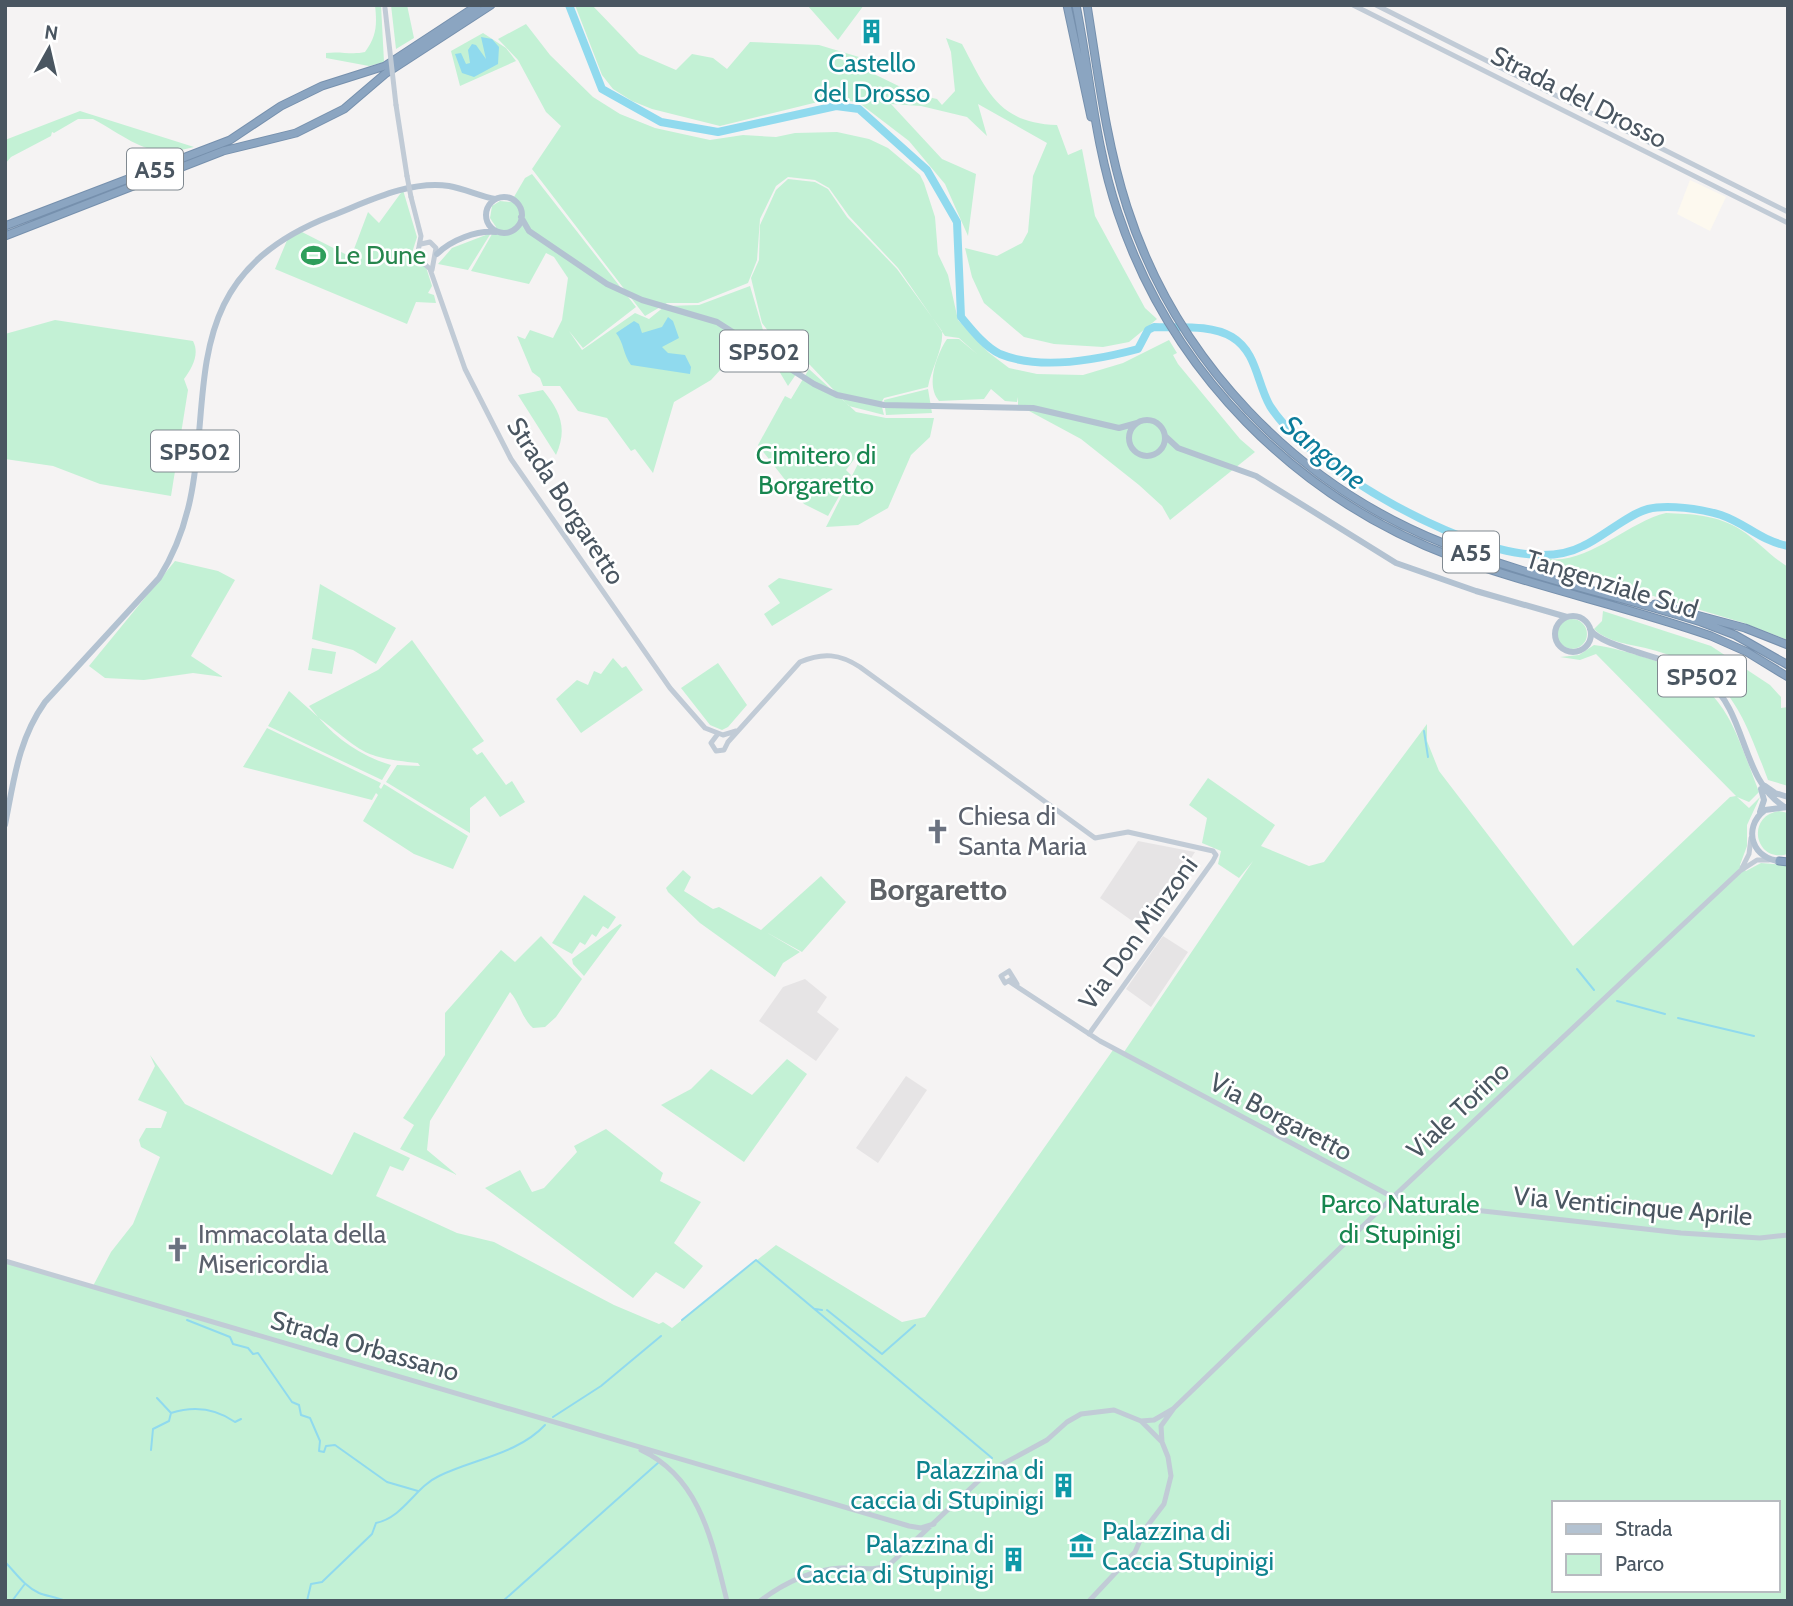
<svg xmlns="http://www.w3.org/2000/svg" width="1793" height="1606" font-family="Cabin,sans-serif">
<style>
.commercial{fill:#fdf9ef}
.education{fill:#e6e4e5}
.green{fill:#c3f1d5;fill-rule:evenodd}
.water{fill:#90daee}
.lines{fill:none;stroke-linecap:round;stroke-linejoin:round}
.stream{stroke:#90daee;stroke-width:2}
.river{stroke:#90daee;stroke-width:8}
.highway-casing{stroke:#7690ad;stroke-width:9}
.secondary{stroke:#c1cbd6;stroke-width:5}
.primary{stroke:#b3c2d1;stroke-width:6}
.highway{stroke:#8ba5c1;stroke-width:7}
.secondary-bridge{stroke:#c1cbd6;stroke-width:5}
.labels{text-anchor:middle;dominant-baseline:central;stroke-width:5;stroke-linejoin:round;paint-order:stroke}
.shield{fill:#fff;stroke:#808990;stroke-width:2}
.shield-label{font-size:24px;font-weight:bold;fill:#4a5661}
.culture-label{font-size:26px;fill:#0d838f;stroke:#fff;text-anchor:end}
.street-label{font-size:26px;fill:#4a5661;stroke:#fff}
.leisure-label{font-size:26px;fill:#27864d;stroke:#fff;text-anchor:start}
.park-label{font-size:26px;fill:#17864f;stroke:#fff}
.worship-label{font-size:26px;fill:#5b616d;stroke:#fff;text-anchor:start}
.water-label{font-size:28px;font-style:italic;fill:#0c7c9b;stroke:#fff}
.quarter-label{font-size:30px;font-weight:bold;fill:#5f6368;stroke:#fff}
</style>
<rect width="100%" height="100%" fill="#f5f3f3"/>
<path class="commercial" d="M1690,180l36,17 -16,34 -33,-17z"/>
<path class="education" d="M1138,841l57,11 -50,78 -45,-32z
M1163,936l25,16 -37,55 -25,-18z
M805,979l22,18 -10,15 22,17 -23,32 -57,-40 24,-34z
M906,1076l21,14 -49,73 -22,-15z"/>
<path class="green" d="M375,5h6l3,57 -15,4 -43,-8v-5c14,-2 26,2 39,-1 12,-16 12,-28 10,-47z
M391,5h16l7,33 -18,11z
M575,5h17l47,49 37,16 16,-16 21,4 14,11 23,-27 69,3 40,12 17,18 39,19 22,5 5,6 13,-14 -4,-39 -5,-14 16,6c25,47 36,79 95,81l11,30 14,-6 13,67 50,92 12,11 -28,23 -26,5 -49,-3 -30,-7 -40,-34 -12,-26 -7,-29 32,8 25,-13 6,-11 5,-56 14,-33 -69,-39 9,32 -20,-19 -46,-11 -30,-2 51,55 34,15 -8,62 -23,-52 -36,-43 -51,-39 -28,-3 -110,27 -68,-17 -20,-8 -19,-12 -11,-14z
M807,5h57l-26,35z
M526,24l24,31 43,42 27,17 35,14 55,12 33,-5 33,2 19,-4 42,-1 32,7 19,9 32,27 4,8 11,34 3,37 10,21 10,45 30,32 21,16 28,6 46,1 40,-12 46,-23 8,13 -4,2 5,9 62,75 15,13 -85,68 -8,-14 -23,-21 -58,-46 -63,-34v-8l-1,5 -12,-1 -14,-12 -7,10 -45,2c-14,-16 -2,-47 8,-62h12l18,15 -18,-16 -14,-2 -47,-68 -49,-52 -20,-28 -14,-8 -27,-3 -12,9 -16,33 -3,41 -9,23 -50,20h-31l-22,13 -113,-147 29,-43 -15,-14 -28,-52 -20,-21z
M483,33l23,15 10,13 -56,25 -9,-35z
M80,111l114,36c-46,13 -62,-7 -101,-28h-15l-24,14 -2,-1 -1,4 -40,21 -6,7v-24z
M532,174l104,133 -53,41 -14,-17 13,19 53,-37 14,6 16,-13 34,-1 51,-19 13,44 40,34 -15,22 -9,-15 -37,-26 -7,1 -5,6 4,3 -23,25 -37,22 -21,71 -18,-24 -4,2 -24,-33 -29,-7 -18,-25h-17l-3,-8 -8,-6 -15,-36 8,3 5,-9 23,8 9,-18 6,-42 -14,-21 -8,-4 -17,31 -58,-13 25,-44 -6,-9 2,-12 8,-5 11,1 14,-24z
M788,179l27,3 13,7 19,28 50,52 45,62c2,17 -11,38 -14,56l-44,11 -3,5 3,12 -35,-9 -39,-41 -38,-29 -10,-13 -11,-45 8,-18 1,-35 16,-35z
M403,190l14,47 -5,16 4,8 10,6 6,19 -4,7 6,2 2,8 -20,-1 -9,22 -132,-55 13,-31 14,-6 49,25 17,-45 11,11z
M491,233l-23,37 -30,-6 14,-16z
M55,320l138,21c7,13 -1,27 -9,38l4,11 -17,106 -71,-12 -47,-18 -48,-7v-125z
M809,369l47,43 30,6h48l-4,19 -19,18 -23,53 -30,17 -32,2 36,-71 -4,-2 -12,16 5,5 -23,41 -24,-12 -46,-59 27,-49 6,3z
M928,389l4,24 -46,2 -2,-15z
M543,390c17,21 25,38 13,65l-38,-60z
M1666,513c26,1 52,2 75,17 17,11 29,26 47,37v73l-44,-17 -202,-60 1,-5c42,10 84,-36 123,-45z
M175,561l43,10 17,9 -44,76 32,21 -30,-4 -49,7 -39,-2 -16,-12z
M779,578l54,11 -61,37 -8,-12 16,-11 -12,-17z
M320,584l76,44 -20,36 -23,-14 -41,-11z
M1603,611l108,35 59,39 11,12v11l7,-1v79l-20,-6c-27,-71 -39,-111 -119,-131 -18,-5 -41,-6 -55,-20l8,-8z
M1557 634a15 15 0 1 1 30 0a15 15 0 1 1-30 0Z
M412,640l72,101 -12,8 5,6 5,-3 24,33 6,-4 13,21 -25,15 -15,-21 -15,12v25l-84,-51 11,-17 23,1 -2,-3c-58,-6 -54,-11 -99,-45 19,22 44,39 72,47l-9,15 -114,-54 21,-35 29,26 -9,-11 69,-36z
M1594,645c18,2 36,8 53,13 79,25 85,64 112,134l-10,10 -12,-5 12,11 11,-11 -13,28v21l-7,19 6,6 15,-8 27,2v736h-1783v-339l88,24 18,-34 22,-28 27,-67 -19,-10 -2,-7 7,-12h15l6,-16 -29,-12 17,-34 -5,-11 35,49 147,71 22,-43 56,26 -7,13 -13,-5 -14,30 81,37 37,9 120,63 45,19 4,-2 9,6 104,-83 126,77 23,-5 188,-267 9,5 131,-194 -14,17 -21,-14 3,-13 -19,-8 5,-25 -18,-13 19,-27 67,47 -14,21 48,20 15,-4 103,-138v17l12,30 134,175 157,-149 6,-1 -140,-142 -16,6 -20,-3 19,-2zM1553,1503h224v87h-224z
M312,648l24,4 -4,22 -24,-4z
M613,658l9,10 4,-2 17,24 -62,43 -25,-34 21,-19 11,5 6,-14 7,3z
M718,663l29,42 -19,22 -6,3 -12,-5 -29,-37z
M267,728l114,55 -2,4 2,2 3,-5 84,52 -15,33 -39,-15 -51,-33 15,-26 -2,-2 -4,7 -129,-33z
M1779,811l9,2v41c-33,10 -43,-38 -9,-43z
M683,870l8,7 -7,14 29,18 6,-2 42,23 60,-54 25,26 -44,50 -36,-20 34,20 -17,11 -8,14 -75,-54 -32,-31 -2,-4z
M584,895l32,22 -8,12 -5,-3 -7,11 -4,-3 -7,11 -5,-3 -8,12 -20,-11z
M620,924l2,1 -38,51 -11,-12 -1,-5z
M541,936l41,43 -26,38 -11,10 -12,1c-12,-11 -13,-25 -23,-36l-80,129 -3,29 30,25 -57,-26 14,-24 -11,-7 42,-63v-42l56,-63 14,12z
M787,1059l20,15 -63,88 -83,-57 30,-16 20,-20 41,26z
M606,1129l57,44 -3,8 41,21 -27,41 29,23 -19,23 -28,-17 -23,26 -148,-110 35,-18 12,22 12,-4 33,-36 -3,-6z"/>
<path class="water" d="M481,37l11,2 7,8 -1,17 -24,13 -12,-4 -7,-19 6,-1 5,11 4,-1 -2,-13 4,-6 4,1 10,14z
M668,317l5,4 6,17 -17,9 6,6 17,2 6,12 -1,7 -59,-9c-8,-11 -7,-22 -15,-32l18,-12 5,3 3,9 20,-6z"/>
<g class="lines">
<path class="stream" d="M1424,731l4,26
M1577,969l17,21
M1617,1001l48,13
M1678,1018l76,18
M815,1309l7,1
M827,1310l55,44 33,-29
M187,1320l43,17 3,7 15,4 5,6 5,-1 34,49 7,3 2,10 9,3 10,23 -1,10 5,1 2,-6 9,-1 52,37 31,9
M682,1320l74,-60 236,198
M157,1398l14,15c22,-7 44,-5 64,9l6,-3
M553,1417l48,-31 60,-50
M151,1450l2,-21 16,-8 2,-8
M5,1562c11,11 19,24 34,31 7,3 17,4 26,8
M12,1601l12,-16
M307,1601l4,-17 11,-2 50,-48 4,-11c28,-6 39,-36 63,-47 35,-17 79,-22 106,-51
M503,1601l156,-139"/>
<path class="river" d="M569,5l33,84 59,33 57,10 118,-26 23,3 68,61 30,52 4,95c10,12 24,30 39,37 41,17 97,6 138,-5l10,-19 6,-3c25,1 56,-3 78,10 25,15 25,47 38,69 31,49 122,101 175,124 40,17 98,37 138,16 20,-9 45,-32 65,-37 19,-5 54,0 73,6 26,9 38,25 67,31"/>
<defs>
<path id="highway" d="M1067,5l24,112
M1076,5c14,69 19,141 42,208 53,159 178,285 335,344 84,31 173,49 258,79l36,16 41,25
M1087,5c11,68 19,137 40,202 49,153 168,277 316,336 83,33 173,52 258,79l34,13 53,30
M5,226l225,-86 51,-34 41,-20 63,-20 93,-61
M5,236l218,-85 73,-18 48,-24 41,-35 106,-69
M1655,604l90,24 43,17
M1779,861l9,1"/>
</defs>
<use href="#highway" class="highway-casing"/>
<path class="secondary" d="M1353,5l435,218
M1376,5l412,207
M396,105l11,71
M411,197l10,39 -4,21 13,12 35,100 46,90 159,229 35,40 18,7 13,-4
M421,244l9,-2 6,6 -4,22
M717,735l-6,8 5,8 8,-1 4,-8
M728,742l72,-80c23,-10 40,-8 60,5l235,171 33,-6 85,19 3,4 -3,6 -124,173
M1742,868l7,-14 2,-16
M1013,978l-8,5 -4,-7 8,-5 8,13
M1010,982l90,59 302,161 279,31 79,5 28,-3
M5,1261l904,265 12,2 13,-4
M1141,1421l13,-1 19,-11
M1162,1442l-1,-16 13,-18 218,-210 348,-327 17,-11h12
M641,1450c60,28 71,92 86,151
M760,1601c24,-18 50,-31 80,-33 17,-1 32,4 49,-3l99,-93 59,-32 20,-18 14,-8 33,-4 27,11 21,21 6,15 3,19 -7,28 -19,25 -10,23 -46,49"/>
<path class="primary" d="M486 215a18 18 0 1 1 36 0a18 18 0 1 1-36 0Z
M521,217l8,14 78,53 35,16 75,22 97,62 23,11 47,10 149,3 86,20 18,-5
M437,254c14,-14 40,-24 59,-22
M1129 438a18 18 0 1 1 36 0a18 18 0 1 1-36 0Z
M1165,436l13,12 78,28 140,87 80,28 91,26
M1555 634a18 18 0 1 1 36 0a18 18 0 1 1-36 0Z
M1590,629c11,20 90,29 117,51 40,33 34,98 76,126
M1765,786l10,7 13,4
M1760,812l4,-12 -3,-11
M5,825c9,-45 13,-85 40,-123l114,-124c84,-132 -20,-287 172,-362 36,-14 78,-36 118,-30 16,3 31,10 46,13
M1782,861c-29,0 -41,-33 -17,-51l23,-3"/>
<use href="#highway" class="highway"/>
<path class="secondary-bridge" d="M385,8l11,97
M407,176l4,21"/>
</g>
<defs>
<symbol id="building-bare" viewBox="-9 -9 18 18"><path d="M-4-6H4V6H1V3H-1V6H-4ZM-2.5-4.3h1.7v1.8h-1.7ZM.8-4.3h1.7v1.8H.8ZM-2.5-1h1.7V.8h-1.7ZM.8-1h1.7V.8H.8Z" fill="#0f9aa8" stroke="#fff" stroke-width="2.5" paint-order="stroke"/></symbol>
<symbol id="stadium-bare" viewBox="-9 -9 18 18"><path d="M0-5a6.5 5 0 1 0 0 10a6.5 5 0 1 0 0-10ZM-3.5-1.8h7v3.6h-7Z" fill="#2e9e5b" stroke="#fff" stroke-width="2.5" paint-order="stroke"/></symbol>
<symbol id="church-bare" viewBox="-9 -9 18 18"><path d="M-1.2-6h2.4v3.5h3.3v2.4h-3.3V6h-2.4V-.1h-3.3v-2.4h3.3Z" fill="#6b7280" stroke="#fff" stroke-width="2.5" paint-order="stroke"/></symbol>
<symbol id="museum-bare" viewBox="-9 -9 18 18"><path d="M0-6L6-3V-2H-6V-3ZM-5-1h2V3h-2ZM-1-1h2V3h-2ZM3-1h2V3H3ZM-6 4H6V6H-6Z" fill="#0f9aa8" stroke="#fff" stroke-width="2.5" paint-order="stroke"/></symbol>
</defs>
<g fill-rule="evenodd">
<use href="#building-bare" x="854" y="14" width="35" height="35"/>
<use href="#stadium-bare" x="296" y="238" width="35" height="35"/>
<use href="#church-bare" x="920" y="814" width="35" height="35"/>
<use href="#church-bare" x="160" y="1232" width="35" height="35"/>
<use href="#building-bare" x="1046" y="1468" width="35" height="35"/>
<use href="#museum-bare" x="1064" y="1528" width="35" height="35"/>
<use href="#building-bare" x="996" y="1542" width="35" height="35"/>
</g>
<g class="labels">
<g class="shield">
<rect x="127" y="148.5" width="56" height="41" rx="5"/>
<rect x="720" y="330.5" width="88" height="41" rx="5"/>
<rect x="151" y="430.5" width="88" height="41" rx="5"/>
<rect x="1443" y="531.5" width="56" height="41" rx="5"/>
<rect x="1658" y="655.5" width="88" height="41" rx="5"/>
</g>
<g class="shield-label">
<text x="155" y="169">A55</text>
<text x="764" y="351">SP502</text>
<text x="195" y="451">SP502</text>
<text x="1471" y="552">A55</text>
<text x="1702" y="676">SP502</text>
</g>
<g class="culture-label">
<text x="872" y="63" text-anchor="middle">Castello<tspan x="872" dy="30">del Drosso</tspan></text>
<text x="1044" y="1470">Palazzina di<tspan x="1044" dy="30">caccia di Stupinigi</tspan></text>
<text x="1102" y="1531" text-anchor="start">Palazzina di<tspan x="1102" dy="30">Caccia Stupinigi</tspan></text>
<text x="994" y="1544">Palazzina di<tspan x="994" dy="30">Caccia di Stupinigi</tspan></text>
</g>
<g class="street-label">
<text transform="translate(1579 97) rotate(27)">Strada del Drosso</text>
<text transform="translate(566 501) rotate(57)">Strada Borgaretto</text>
<text transform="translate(1612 584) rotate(17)">Tangenziale Sud</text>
<text transform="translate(1138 933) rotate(-54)">Via Don Minzoni</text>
<text transform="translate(1458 1110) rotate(-43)">Viale Torino</text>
<text transform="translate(1281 1117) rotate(28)">Via Borgaretto</text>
<text transform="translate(1633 1206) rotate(5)">Via Venticinque Aprile</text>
<text transform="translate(365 1346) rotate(16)">Strada Orbassano</text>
</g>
<g class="leisure-label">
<text x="334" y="255">Le Dune</text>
</g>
<g class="park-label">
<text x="816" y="455">Cimitero di<tspan x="816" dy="30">Borgaretto</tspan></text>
<text x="1400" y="1204">Parco Naturale<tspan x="1400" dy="30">di Stupinigi</tspan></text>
</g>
<g class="worship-label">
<text x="958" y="816">Chiesa di<tspan x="958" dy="30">Santa Maria</tspan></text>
<text x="198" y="1234">Immacolata della<tspan x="198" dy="30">Misericordia</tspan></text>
</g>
<g class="water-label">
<text transform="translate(1324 452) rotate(39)">Sangone</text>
</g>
<g class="quarter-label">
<text x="938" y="889">Borgaretto</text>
</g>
</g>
<rect width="1793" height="1606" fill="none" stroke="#4a5661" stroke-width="14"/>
<rect x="1552" y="1501" width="228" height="91" fill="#ffffff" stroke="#b7bbc0" stroke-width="2"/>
<rect x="1566" y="1524" width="35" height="10" fill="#b3c2d1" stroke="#b7bbc0" stroke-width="2"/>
<text x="1615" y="1536" font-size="21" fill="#4a5661">Strada</text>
<rect x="1566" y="1554" width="35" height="21" fill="#c3f1d5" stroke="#b7bbc0" stroke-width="2"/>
<text x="1615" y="1571" font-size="21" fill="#4a5661">Parco</text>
<g transform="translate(49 49) rotate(8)" stroke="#ffffff" stroke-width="5" paint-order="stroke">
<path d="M0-5L12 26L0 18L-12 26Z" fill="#4a5661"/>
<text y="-10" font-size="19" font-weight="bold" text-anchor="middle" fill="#4a5661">N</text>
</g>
</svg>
